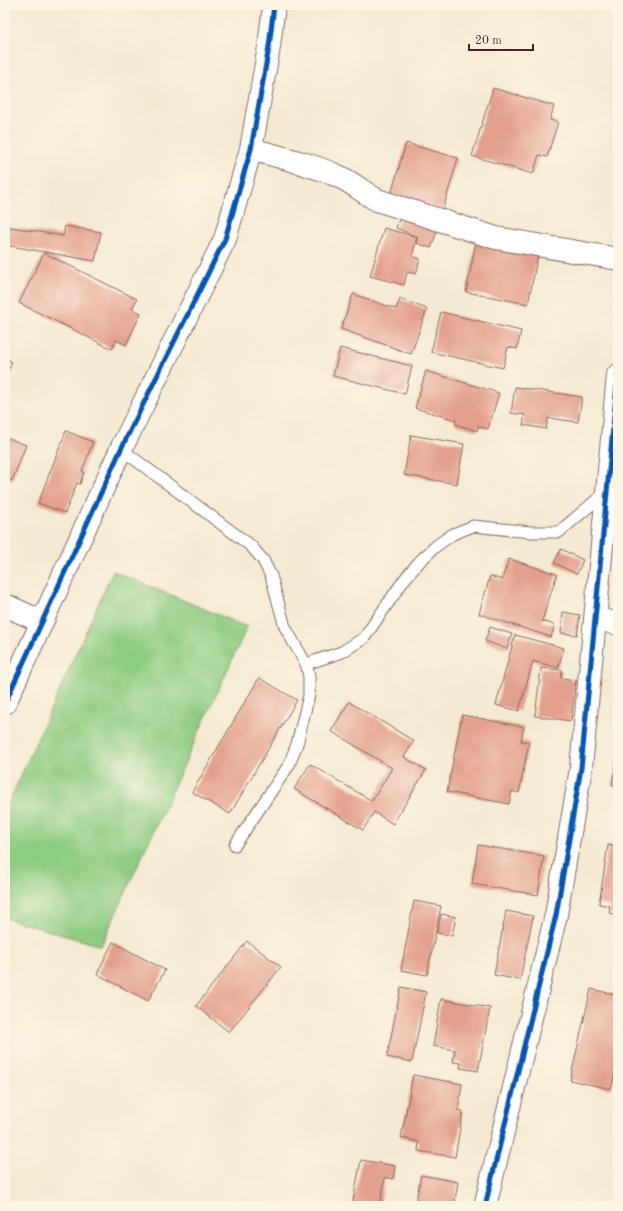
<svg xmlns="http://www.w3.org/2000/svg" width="623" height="1211" font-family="'Old Standard TT',serif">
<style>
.green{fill:#8ecc82;stroke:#6c7656}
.building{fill:#e3a08c}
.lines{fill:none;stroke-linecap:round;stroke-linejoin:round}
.lane-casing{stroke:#866665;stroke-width:13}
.street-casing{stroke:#866665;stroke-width:24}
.lane{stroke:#fff;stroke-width:11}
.street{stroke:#fff;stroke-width:22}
.cycleway-casing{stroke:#fcf5e5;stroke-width:8}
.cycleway{stroke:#0057b8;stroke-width:5}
</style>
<rect width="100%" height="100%" fill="#fcf5e5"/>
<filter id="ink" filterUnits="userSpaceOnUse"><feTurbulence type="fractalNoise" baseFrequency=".025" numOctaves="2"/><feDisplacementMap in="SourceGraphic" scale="8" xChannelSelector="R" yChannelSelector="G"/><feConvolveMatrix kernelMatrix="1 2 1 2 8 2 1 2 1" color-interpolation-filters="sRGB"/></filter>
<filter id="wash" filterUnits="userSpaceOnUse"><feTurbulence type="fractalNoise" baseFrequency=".012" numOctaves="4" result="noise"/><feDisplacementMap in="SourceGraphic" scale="16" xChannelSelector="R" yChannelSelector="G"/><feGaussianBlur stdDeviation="0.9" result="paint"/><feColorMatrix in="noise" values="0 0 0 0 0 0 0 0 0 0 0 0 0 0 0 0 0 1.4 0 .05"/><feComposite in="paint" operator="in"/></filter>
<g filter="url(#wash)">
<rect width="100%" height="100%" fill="#f5ead1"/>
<path class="green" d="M113,571l134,56 -146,319 -96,-28v-107z"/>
<g id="blocks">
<path class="building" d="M493,88l61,18 -4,14 8,2 -11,35 -8,-2 -6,19 -61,-18z
M406,143l52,15 -15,51 -52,-15z
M401,214l37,14 -7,20 -15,-5 2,-6 -22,-9z
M5,226l58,10 2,-10 36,6 -6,29 -90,-16z
M384,228l33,9 -5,19 8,3 -4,15 -9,-2 -3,13 -34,-9z
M476,242l62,12 -10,50 -62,-12z
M44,253l93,46 -5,10 9,4 -15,32 -10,-5 -4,9 -93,-46z
M353,294l43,15 4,-10 27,10 -16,45 -70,-25z
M441,312l80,19 -4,18 -9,-2 -5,21 -72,-16z
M340,348l72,18 -7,28 -72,-18z
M5,358l7,4 -7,16z
M426,371l73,22 -11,36 -10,-3 -1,5 -22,-7 1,-4 -41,-12z
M515,387l67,10 -4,25 -30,-4 -2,11 -23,-4 2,-10 -14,-2z
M66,431l27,11 -11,29 2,1 -4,12 -3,-1 -12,30 -27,-10z
M411,435l53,9 -7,40 -53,-9z
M5,437l21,8 -14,36 -7,-2z
M561,549l22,11 -6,14 -23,-11z
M509,559l48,15 -15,47 13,4 -4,12 -72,-23 11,-38 12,4z
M563,612l17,3 -3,20 -16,-2z
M490,627l22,7 -5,15 -22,-8z
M515,635l49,13 -6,20 -25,-7 -14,50 -23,-6z
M541,668l21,2 -1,8 15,2 -5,41 -36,-5z
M259,678l38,22 -67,114 -38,-22z
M349,702l65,39 -10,16 22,13 -33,54 -19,-12 -11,18 -69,-41 16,-25 62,37 20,-33 -61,-37z
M462,715l62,12 -3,14 8,1 -10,51 -7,-2 -3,13 -62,-12z
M617,758h1v28l-6,-1z
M478,845l66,11 -6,39 -66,-11z
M608,845l10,2v68l-9,-2 1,-7 -11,-2z
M414,901l27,5 -14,69 -26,-5z
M506,911l27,5 -13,64 -26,-5z
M441,914l15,3 -4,19 -15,-3z
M247,941l34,26 -52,65 -33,-26z
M113,942l52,28 -17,31 -51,-27z
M401,987l25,5 -14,70 -25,-5z
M591,989l27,6v67l-7,27 -41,-9z
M441,999l49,9 -12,63 -18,-3 1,-5 -8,-1 2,-12 -22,-4z
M413,1075l49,9 -4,26 5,1 -8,46 -37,-6 1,-9 -18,-4z
M361,1160l34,6 -2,13 -8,-2 -5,29h-28z
M421,1175l37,7 -4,24h-39z"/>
</g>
</g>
<g filter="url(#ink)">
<use href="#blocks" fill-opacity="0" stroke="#866665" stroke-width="1"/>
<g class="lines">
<defs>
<path id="lane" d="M121,449l130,97 12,14 8,16 14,51 21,37 3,12v19l-12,49 -8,21 -54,80
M306,664l36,-12 22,-14 40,-58 16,-19 16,-15 17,-12 20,-8 58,6h28l47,-40"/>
<path id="street" d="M251,149c29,8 61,15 89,28 13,6 24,16 37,23l119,38 122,21
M5,605l37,17
M595,618l23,6
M5,703l116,-254 104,-210 26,-90 18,-102 5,-42
M485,1206l71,-291 25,-147 37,-393"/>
</defs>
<use href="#lane" class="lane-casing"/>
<use href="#street" class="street-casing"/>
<use href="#lane" class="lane"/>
<use href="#street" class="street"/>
<defs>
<path id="cycleway" d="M5,703l116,-254 104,-210 26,-90 18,-102 5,-42
M485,1206l71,-291 25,-147 37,-393"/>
</defs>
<use href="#cycleway" class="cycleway-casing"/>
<use href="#cycleway" class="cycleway"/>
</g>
</g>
<rect width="623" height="1211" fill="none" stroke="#fcf5e5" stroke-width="20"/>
<path d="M469 44v6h64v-6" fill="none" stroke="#4a1f2b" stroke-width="2"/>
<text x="475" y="44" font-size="12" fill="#4a1f2b" stroke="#fcf5e5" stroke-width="3" paint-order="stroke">20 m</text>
</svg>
